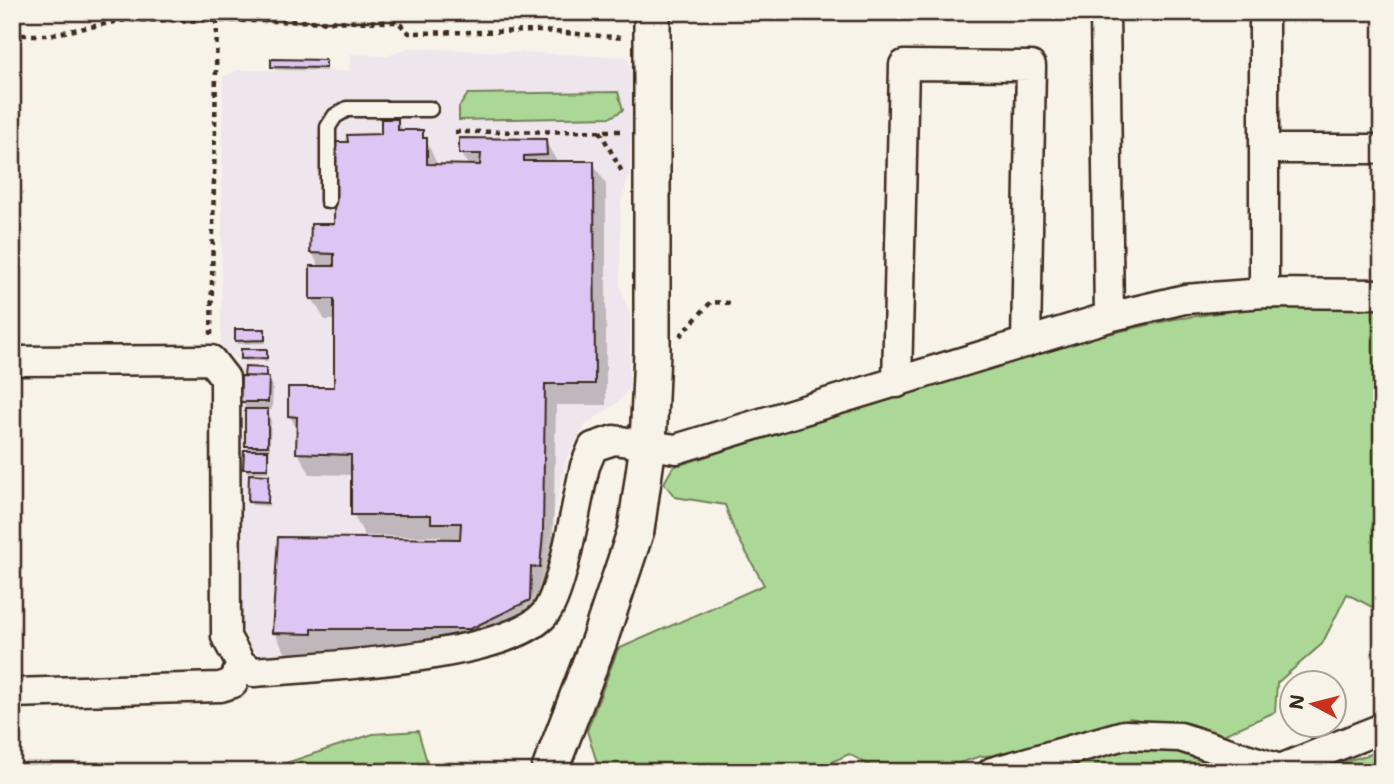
<svg xmlns="http://www.w3.org/2000/svg" width="1394" height="784" font-family="'Shantell Sans',sans-serif">
<style>
.built{fill:#efe5ec}
.green{fill:#acd897;stroke:#74815a;stroke-width:2}
.shadow{fill:#0003}
.building{fill:#ddc5f4;stroke:#3b2a1e;stroke-width:2}
.lines{fill:none;stroke-linecap:round;stroke-linejoin:round}
.service-casing{stroke:#3b2a1e;stroke-width:19}
.minor-casing{stroke:#3b2a1e;stroke-width:33}
.tertiary-casing{stroke:#3b2a1e;stroke-width:40}
.path{stroke:#3b2a1e;stroke-width:4.5;stroke-dasharray:5 5;stroke-linecap:butt}
.service{stroke:#f7f3e8;stroke-width:14}
.minor{stroke:#f7f3e8;stroke-width:28}
.tertiary{stroke:#f7f3e8;stroke-width:35}
</style>
<rect width="100%" height="100%" fill="#f7f3e8"/>
<filter id="ink" filterUnits="userSpaceOnUse"><feTurbulence type="fractalNoise" baseFrequency=".0143" numOctaves="2"/><feDisplacementMap in="SourceGraphic" scale="14" xChannelSelector="R" yChannelSelector="G"/><feConvolveMatrix kernelMatrix="1 2 1 2 8 2 1 2 1" color-interpolation-filters="sRGB"/></filter>
<g filter="url(#ink)">
<path class="built" d="M408,48l220,9 1,7h7l-7,113 -8,25 -1,82 10,32 -1,74 -13,14 -30,20 -19,33 -30,135 -20,24 -50,20 -50,11 -150,12 -17,-12 -12,-31 -1,-257 -16,-11 2,-271 15,-7 111,1 2,-17 37,2z"/>
<path class="green" d="M618,92l5,18 -12,7 -152,3v-13l9,-13z
M1262,307h120v305l-35,-18 -25,50 -45,39 -2,29 -52,23 -93,-17 -100,36 -49,2 -50,16h-50l-32,-18 -39,18h-210l-13,-41 31,-82 146,-64 -30,-55 -9,-25 -50,-8 -11,-14 9,-16 386,-122 116,-26z
M418,731l12,41h-146l2,-9 87,-29z
M1136,743l49,3 63,26h-199z
M1382,751v21h-76z"/>
<path class="shadow" d="M325,61l2,10 -52,-1 -2,-3z
M397,120l7,12h18l16,34h31l-8,-13 84,-12 13,22h35l13,21v221h-50l-4,183 -11,34 -58,28h-160v5l-37,-1 -12,-22 169,-92 -3,-4h-75l-12,-22v-39l-43,-1 -12,-21v-22l-8,-15 46,-28v-68h-11l-13,-22 8,-30 -8,-15 24,-27 47,-90z
M264,330l2,13 -28,1 -2,-4z
M266,351l2,10h-23l-2,-3z
M265,370l8,16 -1,24h-6l5,8 -2,54h-22l-2,-4 5,-16 -3,-6v-35l-5,-10 4,-25z
M268,477l1,29 -17,-1 -2,-4z"/>
<path class="building" d="M271,59l55,1v8l-55,-1z
M381,119h17v11h25v8h4v26l53,1 1,-11h-22v-16l87,1 1,16 -23,1v5h70l1,223h-50l-2,149 -3,34h-9l-1,33 -60,29h-158v5l-40,-1 6,-96 182,2 1,-16h-30v-8h-80v-60l-55,-2 1,-36 -9,-1v-29h46v-88h-24v-33h24v-12l-24,-1 1,-29h23l1,-82h13l-1,-7 34,-1z
M235,329h30v11l-30,1z
M241,349h26v9l-26,1z
M245,367l21,1v9l-22,-1z
M241,376l28,1 -1,25h-28z
M245,409h23v37h-23z
M244,450h24v19h-25z
M249,474l20,1 -1,28 -20,-1z"/>
<g class="lines">
<defs>
<path id="service" d="M328,201v-74l7,-11 12,-7h83"/>
<path id="minor" d="M1105,12l4,305
M1264,12v281
M1264,149h118
M12,361l199,-1 14,18 1,259 15,27 12,8c58,-5 263,-13 294,-61 17,-26 30,-112 38,-145l8,-19 21,-7 62,9 433,-132 76,-18 79,-6 118,1
M897,383l7,-318 127,1 -5,277
M12,693l208,-6 13,-4 8,-19
M992,772l132,-37 56,2 100,32 102,-41"/>
<path id="tertiary" d="M549,772l50,-131 37,-111 12,-85 4,-94v-339"/>
</defs>
<use href="#service" class="service-casing"/>
<use href="#minor" class="minor-casing"/>
<use href="#tertiary" class="tertiary-casing"/>
<path class="path" d="M12,35h37l76,-15 273,2 11,11 133,-2 83,7
M600,131l22,41
M455,132l169,-1
M211,335l6,-314
M680,336l31,-34 20,1"/>
<use href="#service" class="service"/>
<use href="#minor" class="minor"/>
<use href="#tertiary" class="tertiary"/>
</g>
</g>
<rect width="1394" height="784" fill="none" stroke="#f7f3e8" stroke-width="42"/>
<rect x="21" y="21" width="1352" height="742" fill="none" stroke="#3b2a1e" stroke-width="2.5" filter="url(#ink)"/>
<g transform="translate(1313 704) rotate(277)"><circle r="33" fill="#f7f3e8" stroke="#aca397" stroke-width="2"/>
<path d="M0-5L12 26L0 18L-12 26Z" fill="#c8321e"/>
<text y="-10" font-size="19" font-weight="bold" text-anchor="middle" fill="#3b2a1e">N</text>
</g>
</svg>
